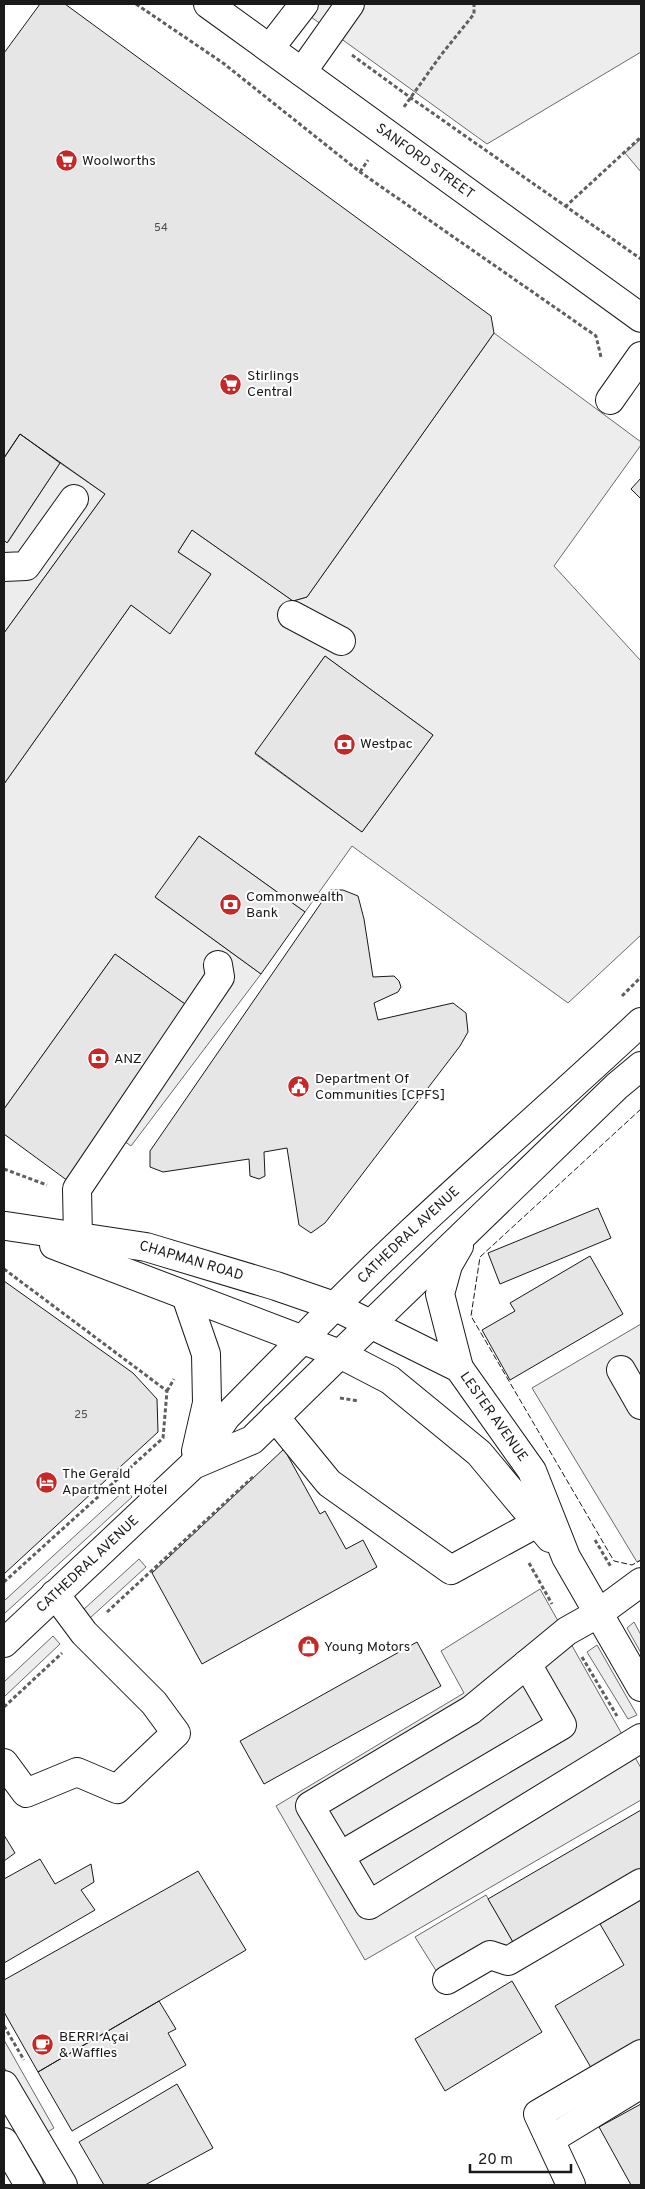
<svg xmlns="http://www.w3.org/2000/svg" width="645" height="2189" font-family="Overpass,sans-serif">
<style>
.parking{fill:#ededed;stroke:#6a6a6a;fill-rule:evenodd}
.building{fill:#e6e6e6;stroke:#1a1a1a}
.lines{fill:none;stroke-linecap:round;stroke-linejoin:round}
.minor-casing{stroke:#1a1a1a;stroke-width:30}
.major-casing{stroke:#1a1a1a;stroke-width:30}
.path{stroke:#5f5f5f;stroke-width:3;stroke-dasharray:4 2.5;stroke-linecap:butt}
.minor{stroke:#fff;stroke-width:28}
.major{stroke:#fff;stroke-width:28}
.fence{stroke:#1a1a1a;stroke-width:1;stroke-dasharray:6 2.5;stroke-linecap:butt}
.labels{text-anchor:middle;dominant-baseline:central;stroke-width:4;stroke-linejoin:round;paint-order:stroke}
.number-label{font-size:11px;fill:#4d4d4d}
.poi-label{font-size:14px;fill:#1a1a1a;stroke:#fff;text-anchor:start}
.street-label{font-size:14px;fill:#1a1a1a;stroke:#fff}
</style>
<rect width="100%" height="100%" fill="#fff"/>
<path class="parking" d="M293,4h348v48l-154,92z
M641,139v33l-16,-19z
M494,333l147,109v3l-87,121 87,95v274l-73,68 -216,-157 -47,66 -106,-76 -43,62 105,76 -130,172 -25,-18 86,-119 -77,-55 -111,155v-325l127,-179 39,28 41,-59 -33,-22 14,-22 101,71 14,-4zM325,656l108,79 -71,97 -107,-78z
M60,463l45,31 -101,139v-93l4,2z
M641,1324v236l-4,2 -105,-174z
M126,1489l6,8 -128,117v-13z
M139,1559l7,8 -56,51 -7,-8z
M540,1589l101,179v32l-276,160 -89,-154 188,-113 -23,-42z
M634,1622l7,13v18l-14,-25z
M53,1636l7,8 -56,53v-15z
M597,1645l40,70 -9,4 -41,-67z
M486,1895l31,54 -67,44 -35,-56z
M4,2040l50,88 -11,7 -39,-68z"/>
<path class="building" d="M40,4h25l426,312 3,17 -187,264 -14,4 -101,-71 -14,22 33,22 -41,60 -39,-29 -127,179v-151l101,-139 -85,-60 -16,24v-405z
M20,434l40,29 -53,80 -3,-3v-82z
M641,478v21l-10,-10z
M325,656l108,79 -71,97 -107,-79z
M199,836l106,76 -44,62 -106,-77z
M330,890h13l15,6 6,23 9,58 21,-1 5,5 2,6 -3,5 -24,11 4,17 75,-17 13,10 2,19 -8,14 -135,177 -14,10 -12,-8 -12,-77 -23,4 1,24 -6,3 -9,-3 -1,-17 -86,13 -13,-5v-16z
M115,954l77,55 -124,172 -64,-47v-25z
M598,1208l13,30 -111,46 -12,-31z
M590,1256l33,58 -113,66 -28,-50 33,-19 -5,-8z
M4,1281l129,92 24,26 1,33 -154,142z
M284,1449l36,65 5,-3 21,38 17,-9 14,27 -175,97 -50,-91z
M417,1642l24,44 -177,98 -24,-43z
M641,1810v67l-124,72 -29,-50z
M4,1835l11,18 -11,8z
M40,1859l15,25 36,-20 3,18 -13,8 14,20 -91,53v-84z
M198,1871l48,79 -208,122 -34,-60v-32z
M641,1900v143l-48,28 -38,-65 69,-41 -24,-41z
M512,1981l30,51 -97,59 -30,-52z
M159,2001l17,28 -8,4 18,32 -114,66 -34,-59z
M177,2084l36,64 -68,37h-41l-25,-43z
M641,2104v81h-10l-32,-58z"/>
<g class="lines">
<defs>
<g id="minor">
<path id="s1" d="M208,4l433,314"/>
<path d="M270,48l34,-44"/>
<path d="M302,72l48,-68"/>
<path d="M610,400l31,-44"/>
<path d="M4,567l22,-1 48,-67"/>
<path d="M292,615l49,26"/>
<path d="M78,1237l-1,-48 143,-212 -2,-12"/>
<path d="M186,1296l20,58 1,49 -11,48"/>
<path d="M621,1370l20,35"/>
<path d="M275,1417l54,66 122,87 86,-47"/>
<path d="M193,1465l59,-25 88,-86"/>
<path d="M641,1582l-42,31 -32,18 -96,79 -161,96 59,99 272,-167"/>
<path id="s2" d="M4,1643l189,-178 33,-48 75,-76"/>
<path d="M4,1763l22,30 51,-21 40,17 59,-56 -22,-30 -70,-70 -29,-39"/>
<path d="M340,1856l222,-131 -35,-61"/>
<path d="M447,1980l43,-25 18,6 133,-78"/>
<path d="M4,2085l59,100"/>
<path d="M551,2139l90,-55"/>
<path d="M4,2142l25,43"/>
<path d="M571,2185l-33,-71 103,-60"/>
</g>
<g id="major">
<path id="s3" d="M6,1226l140,21 130,39 58,20 125,62 73,103 34,86 75,130"/>
<path d="M54,1245l286,109 50,26 89,73 71,85"/>
<path d="M459,1246l-11,19 -8,29 19,74"/>
<path id="s4" d="M301,1341c107,-113 227,-213 340,-319"/>
<path d="M340,1354l277,-268 24,-20"/>
</g>
</defs>
<use href="#minor" class="minor-casing"/>
<use href="#major" class="major-casing"/>
<path class="path" d="M136,4l87,59 137,109 236,164 5,21
M352,55l59,43 230,161
M404,107l37,-52 33,-41v-10
M360,172l8,-12
M565,207l76,-70
M622,996l19,-19
M4,1169l43,16
M4,1269l163,122 -4,47 -159,144
M167,1391l7,-12
M340,1398l19,3
M595,1540l16,27
M529,1563l23,41
M107,1612l148,-137
M582,1657l35,59
M4,1707l58,-54
M4,2026l20,34"/>
<use href="#minor" class="minor"/>
<use href="#major" class="major"/>
<path class="fence" d="M641,1109l-161,148 -9,59 143,245 18,4 9,-5
M641,1605v3"/>
</g>
<defs>
<symbol id="supermarket-disc" viewBox="-11 -11 22 22"><circle r="9.5" fill="#c62828" stroke="#fff"/><path d="M-6-5.5h2.5l.6 2H6L4.5 2H-2.5L-4.4-4H-6ZM-1.5 3.2a1.3 1.3 0 1 0 .1 0ZM3 3.2a1.3 1.3 0 1 0 .1 0Z" fill="#fff"/></symbol>
<symbol id="bank-disc" viewBox="-11 -11 22 22"><circle r="9.5" fill="#c62828" stroke="#fff"/><path d="M-6-4H6V4H-6ZM0-2.3a2.3 2.3 0 1 0 0 4.6a2.3 2.3 0 1 0 0-4.6Z" fill="#fff"/></symbol>
<symbol id="civic-disc" viewBox="-11 -11 22 22"><circle r="9.5" fill="#c62828" stroke="#fff"/><path d="M-.6-6.5H3V-4.5H.6V-3L4-1V1h2V6H-6V1h2V-1L-.6-3ZM-1.2 2.5V6h2.4V2.5Z" fill="#fff"/></symbol>
<symbol id="hotel-disc" viewBox="-11 -11 22 22"><circle r="9.5" fill="#c62828" stroke="#fff"/><path d="M-6-4.5h1.5V1H6V5H4.5V3h-9V5H-6ZM-4 0a1.8 1.8 0 1 1 3.6 0ZM.5 0V-2.5h3Q6-2.5 6 0Z" fill="#fff"/></symbol>
<symbol id="shop-disc" viewBox="-11 -11 22 22"><circle r="9.5" fill="#c62828" stroke="#fff"/><path d="M-5-2.5h2.3a2.7 3.5 0 0 1 5.4 0H5L5.5 6h-11ZM-1.5-2.5h3a1.5 2.3 0 0 0-3 0Z" fill="#fff"/></symbol>
<symbol id="cafe-disc" viewBox="-11 -11 22 22"><circle r="9.5" fill="#c62828" stroke="#fff"/><path d="M-5.5-4.5H6V0H3Q3 3.5 0 3.5H-2.5Q-5.5 3.5-5.5 0ZM3-3.2v2h1.7v-2ZM-6 4.5H4V6H-6Z" fill="#fff"/></symbol>
</defs>
<g fill-rule="evenodd">
<use href="#supermarket-disc" x="54" y="148" width="25" height="25"/>
<use href="#supermarket-disc" x="218" y="372" width="25" height="25"/>
<use href="#bank-disc" x="332" y="732" width="25" height="25"/>
<use href="#bank-disc" x="218" y="892" width="25" height="25"/>
<use href="#bank-disc" x="86" y="1046" width="25" height="25"/>
<use href="#civic-disc" x="286" y="1074" width="25" height="25"/>
<use href="#hotel-disc" x="34" y="1470" width="25" height="25"/>
<use href="#shop-disc" x="296" y="1634" width="25" height="25"/>
<use href="#cafe-disc" x="30" y="2032" width="25" height="25"/>
</g>
<g class="labels">
<g class="number-label">
<text x="161" y="228">54</text>
<text x="81" y="1415">25</text>
</g>
<g class="poi-label">
<text x="82" y="161">Woolworths</text>
<text x="247" y="376">Stirlings<tspan x="247" dy="16">Central</tspan></text>
<text x="360" y="744">Westpac</text>
<text x="246" y="897">Commonwealth<tspan x="246" dy="16">Bank</tspan></text>
<text x="114" y="1059">ANZ</text>
<text x="315" y="1079">Department Of<tspan x="315" dy="16">Communities [CPFS]</tspan></text>
<text x="62" y="1474">The Gerald<tspan x="62" dy="16">Apartment Hotel</tspan></text>
<text x="324" y="1647">Young Motors</text>
<text x="59" y="2037">BERRI Açai<tspan x="59" dy="16">&amp; Waffles</tspan></text>
</g>
<g class="street-label">
<text stroke="none"><textPath href="#s1" startOffset="268">SANFORD STREET</textPath></text>
<text stroke="none"><textPath href="#s4" startOffset="151">CATHEDRAL AVENUE</textPath></text>
<text stroke="none"><textPath href="#s3" startOffset="189">CHAPMAN ROAD</textPath></text>
<text stroke="none"><textPath href="#s3" startOffset="538">LESTER AVENUE</textPath></text>
<text stroke="none"><textPath href="#s2" startOffset="115">CATHEDRAL AVENUE</textPath></text>
</g>
</g>
<rect width="645" height="2189" fill="none" stroke="#1a1a1a" stroke-width="10"/>
<path d="M470 2164v8h101v-8" fill="none" stroke="#1a1a1a" stroke-width="2.5"/>
<text x="478" y="2164" font-size="15" fill="#1a1a1a" stroke="#ffffff" stroke-width="4" paint-order="stroke">20 m</text>
</svg>
